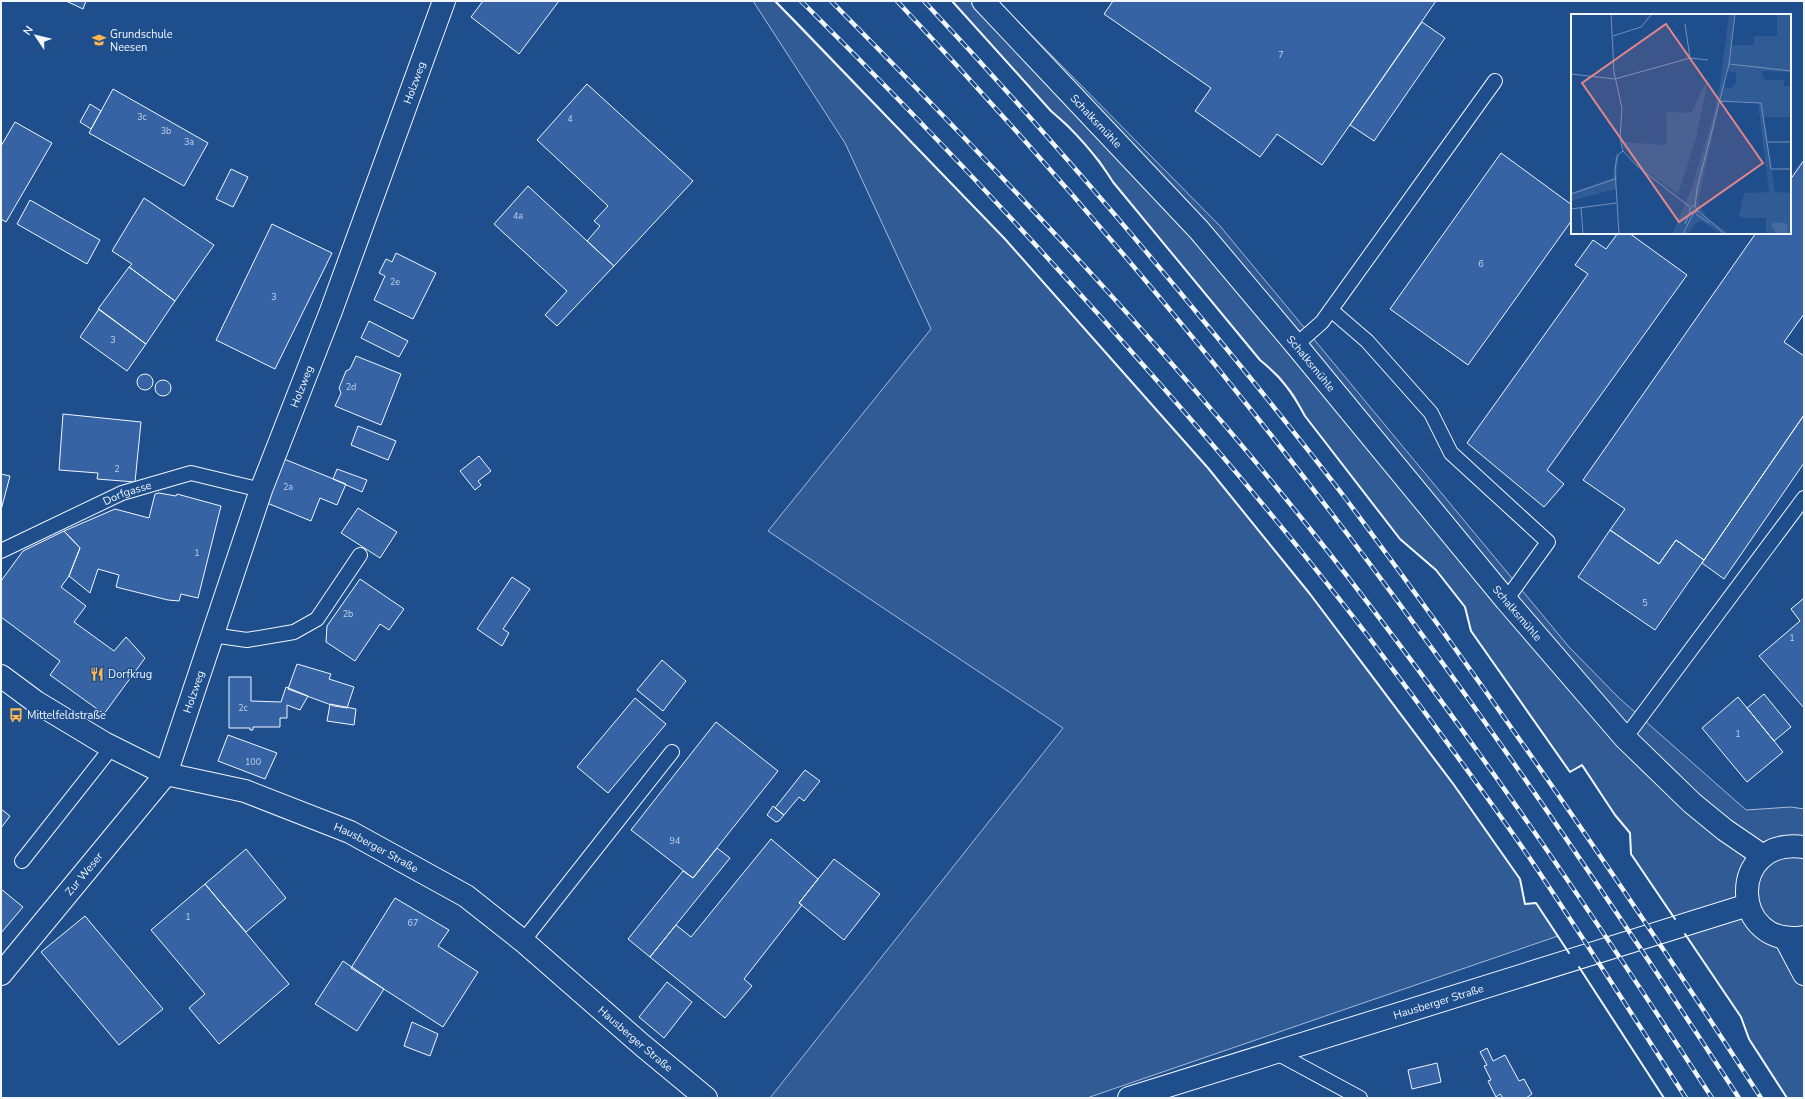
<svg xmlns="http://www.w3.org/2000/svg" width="1805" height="1099" font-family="'Nunito Sans',sans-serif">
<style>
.built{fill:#305b95;stroke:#a8bbd7}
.building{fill:#3563a3;stroke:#f2f6ff}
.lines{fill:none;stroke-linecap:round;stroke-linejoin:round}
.lane-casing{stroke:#f2f6ff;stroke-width:16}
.street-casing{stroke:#f2f6ff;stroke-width:24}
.secondary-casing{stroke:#f2f6ff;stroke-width:24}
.lane{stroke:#1f4e8c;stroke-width:14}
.street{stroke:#1f4e8c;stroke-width:22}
.secondary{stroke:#1f4e8c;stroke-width:22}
.rail-casing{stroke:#f2f6ff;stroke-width:4.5}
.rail{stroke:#1f4e8c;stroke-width:3;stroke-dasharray:9;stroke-linecap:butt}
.wall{stroke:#f2f6ff;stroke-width:2}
.labels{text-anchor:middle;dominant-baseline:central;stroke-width:3;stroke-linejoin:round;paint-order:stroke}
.number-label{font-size:9px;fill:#c3d1e8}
.poi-label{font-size:11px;fill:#f2f6ff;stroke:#1f4e8c;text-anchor:start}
.street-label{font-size:11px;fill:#f2f6ff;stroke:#1f4e8c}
.inset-road{fill:none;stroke:#7391ba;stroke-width:1}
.view{fill:#e38589;fill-opacity:0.15;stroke:#e38589;stroke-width:2}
.inset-edge{fill:none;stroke:#f2f6ff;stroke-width:2}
</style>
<rect width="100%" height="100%" fill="#1f4e8c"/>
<path class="built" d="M753,1h22l20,19 210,219 203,229 102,126 59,77 85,114 66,94 5,25 11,-1 22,33 -471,162h-317l293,-370 -295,-197 163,-202 -86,-186z
M952,1h46l222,225 349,421 50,51 127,112 45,-3 13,2v289h-17l-38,-59 -8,-22 -110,-163 -1,-21 -15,-18 -33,-49 -12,6 -99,-141 -6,-24 -29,-37 -36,-31 -95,-123 -11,-21 -15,-19 -19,-16 -147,-178 -13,-21 -32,-36 -17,-14z"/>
<path class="building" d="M66,1h20l-3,8z
M483,1h76l-40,53 -48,-37z
M1113,1h323l-114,164 -45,-31 -17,23 -65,-46 16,-23 -107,-74z
M1422,22l23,16 -71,103 -24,-16z
M587,84l106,97 -79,85 -27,-25 13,-15 -6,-5 14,-15 -71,-66z
M113,89l95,54 -24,43 -95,-53z
M90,104l11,7 -10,18 -11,-7z
M15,122l37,21 -46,79 -5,-3v-73z
M1501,153l71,52v15l-104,145 -78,-56z
M1804,160v154l-20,28 20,14v59l-100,145 -28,-20 -17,24 -49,-34 15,-21 -42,-29 173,-247h34v-53z
M231,169l17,8 -15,30 -17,-8z
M528,186l86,80 -57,60 -12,-11 22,-24 -73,-67z
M144,198l70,47 -39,56 -46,-34 3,-3 -20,-13z
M30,200l70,40 -13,24 -70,-40z
M272,224l60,29 -57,116 -59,-29z
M1618,233h11l58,42 -140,195 17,14 -20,23 -77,-64 121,-169 -13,-9 18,-25 13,9z
M396,253l40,20 -23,46 -39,-19 11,-24 -6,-3 7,-14 6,3z
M129,267l46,34 -29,43 -48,-35z
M99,309l47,35 -19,27 -47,-34z
M369,321l39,20 -9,16 -38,-19z
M356,356l45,18 -20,51 -46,-19 6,-13 -2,-5 7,-17 4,-2z
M137 382a8 8 0 1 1 16 0a8 8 0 1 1-16 0Z
M155 388a8 8 0 1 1 16 0a8 8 0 1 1-16 0Z
M63,414l78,8 -6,60 -38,-3 1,-6 -39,-3z
M1804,415v48l-80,116 -22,-16z
M358,426l38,15 -8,19 -37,-15z
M479,456l12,15 -13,10 3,4 -6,5 -15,-19z
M284,459l62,25 -9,21 -17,-7 -9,23 -44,-18z
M337,469l30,11 -5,12 -29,-13z
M1,474l9,2 -9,34z
M159,493l17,3 1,-2 44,12 -23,92 -17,-4 -2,7 -11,-1 -52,-13 3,-12 -21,-6 -8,24 -21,-17 11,-28 -16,-17 51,-22 34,9 6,-24z
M358,508l39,24 -17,26 -39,-25z
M1610,530l49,34 17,-24 28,20 -49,70 -77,-53z
M64,531l16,17 -11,28 -8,11 25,19 -12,16 40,29 12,-14 19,21 -41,56 -54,-39 10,-14 -59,-44v-36l22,-30z
M512,577l18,12 -27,40 6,4 -7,13 -25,-17z
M360,579l44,30 -15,21 -9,-6 -25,37 -29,-19 1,-16z
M1804,598v110l-45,-52 41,-35 -9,-12z
M662,660l24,21 -23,30 -26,-21z
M297,664l34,10 -2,5 25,8 -7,21 -13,-2 -46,-17z
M229,677h22v24l30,1 5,-15 22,9 -8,14 -13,-5v13h-7v9h-27v3h-3v-2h-21z
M1764,694l27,33 -17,14 -27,-33z
M1738,697l45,55 -36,30 -45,-54z
M635,698l31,26 -58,69 -31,-26z
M330,704l26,5 -2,16 -27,-4z
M716,722l62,49 -85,107 -62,-48z
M228,735l49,18 -12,26 -47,-18z
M805,770l15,11 -16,20 -5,-4 -15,18 -9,-7z
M773,806l11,9 -5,6 -3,1 -9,-7z
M1,809l9,7 -9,12z
M771,839l47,40 -19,24 3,2 -58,74 8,7 -27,32 -75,-61 26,-32 15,12z
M717,848l13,10 -80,99 -22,-18 55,-68 10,7z
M246,849l40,49 -40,34 -41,-48z
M834,859l46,35 -36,46 -45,-37z
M205,884l84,100 -70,60 -30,-36 16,-14 -54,-64z
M1,889l22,18 -22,26z
M395,898l54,32 -11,16 40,26 -35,55 -92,-59z
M85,916l78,93 -44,36 -78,-93z
M343,961l41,28 -27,42 -42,-27z
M667,982l25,20 -28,36 -25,-21z
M412,1022l26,12 -8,22 -26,-10z
M1487,1048l6,13 12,-6 14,26 5,-2 8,15 -6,4h-23l-3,-4 -4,3 -8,-16 3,-1 -7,-14 3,-1 -7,-13z
M1437,1063l4,19 -29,7 -4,-19z"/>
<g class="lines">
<defs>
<g id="lane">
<path d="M1331,310l36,31 64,72 20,40 97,89 -42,58"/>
<path d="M1296,345l26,-23 173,-241"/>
<path id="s1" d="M1,551l121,-58 69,-20 70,17"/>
<path d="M212,635l35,5 47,-8 23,-13 43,-64"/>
<path d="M1625,738l179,-240"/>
<path d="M22,861l90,-114"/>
<path d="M523,941l149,-189"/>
<path d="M1275,1052l85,46"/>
</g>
<g id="street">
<path id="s2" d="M983,1l216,229 97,115 210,255 119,138 67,65 33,27 38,26"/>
<path id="s3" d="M1,974l165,-200 95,-284 70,-179 113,-310"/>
</g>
<g id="secondary">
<path id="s4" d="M1,676l35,26 68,41 62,31 79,17 105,41 116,64 57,45 119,104 64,53"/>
<path d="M1804,847c-78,-11 -74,103 0,90"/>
<path d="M1785,938l19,36"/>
<path id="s5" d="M1129,1098l619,-193"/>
</g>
</defs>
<use href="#lane" class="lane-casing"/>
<use href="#street" class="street-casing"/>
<use href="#secondary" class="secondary-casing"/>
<use href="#lane" class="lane"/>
<use href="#street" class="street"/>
<use href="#secondary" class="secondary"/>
<defs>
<path id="rail" d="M801,1c124,123 244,251 359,383 72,82 142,166 208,252 55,74 111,148 163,224 53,79 104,159 155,238
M831,1c166,168 329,340 476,524 146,183 278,377 405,573
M897,1c124,132 243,269 355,410 175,220 334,452 487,687
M924,1c98,105 192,213 283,324 47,57 94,115 139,174 145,195 283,395 415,599"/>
</defs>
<use href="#rail" class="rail-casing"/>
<use href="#rail" class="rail"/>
<path class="wall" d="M775,1l230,238 203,229 102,126 144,191 66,94 5,25 11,-1 33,50
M952,1l99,110c25,21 45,44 62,71l147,178c21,17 32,32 45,56l95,123 36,31 29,37 6,24 99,141 12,-7 33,50 15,18 1,21 44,65
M1685,934l56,83 8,22 38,59
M1579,967l85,131"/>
</g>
<defs>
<symbol id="school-bare" viewBox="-9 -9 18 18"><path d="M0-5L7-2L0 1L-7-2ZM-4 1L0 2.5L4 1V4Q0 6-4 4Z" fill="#ffb74d" stroke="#1f4e8c" stroke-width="2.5" paint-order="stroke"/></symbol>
<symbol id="restaurant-bare" viewBox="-9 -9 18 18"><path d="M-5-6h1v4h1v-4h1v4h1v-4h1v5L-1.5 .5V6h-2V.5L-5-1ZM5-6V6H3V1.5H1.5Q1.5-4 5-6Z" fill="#ffb74d" stroke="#1f4e8c" stroke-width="2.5" paint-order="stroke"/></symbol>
<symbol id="bus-bare" viewBox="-9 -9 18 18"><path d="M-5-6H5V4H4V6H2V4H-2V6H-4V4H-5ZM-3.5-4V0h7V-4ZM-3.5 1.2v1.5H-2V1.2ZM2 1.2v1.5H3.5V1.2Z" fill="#ffb74d" stroke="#1f4e8c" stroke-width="2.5" paint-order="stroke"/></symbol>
</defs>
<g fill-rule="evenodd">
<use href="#school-bare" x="89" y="30" width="20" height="20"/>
<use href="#restaurant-bare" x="87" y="664" width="20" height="20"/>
<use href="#bus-bare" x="6" y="705" width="20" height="20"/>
</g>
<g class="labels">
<g class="number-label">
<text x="1281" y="55">7</text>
<text x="142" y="117">3c</text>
<text x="570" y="119">4</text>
<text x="166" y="131">3b</text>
<text x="189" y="142">3a</text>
<text x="518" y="216">4a</text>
<text x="1481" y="264">6</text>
<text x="395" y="282">2e</text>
<text x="274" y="297">3</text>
<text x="113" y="340">3</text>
<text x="351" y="387">2d</text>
<text x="117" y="469">2</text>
<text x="288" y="487">2a</text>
<text x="197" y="553">1</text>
<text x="1645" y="603">5</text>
<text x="348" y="614">2b</text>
<text x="1792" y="638">1</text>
<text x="243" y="708">2c</text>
<text x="1738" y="734">1</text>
<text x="253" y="762">100</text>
<text x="675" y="841">94</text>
<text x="188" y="917">1</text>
<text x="413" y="923">67</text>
</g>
<g class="poi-label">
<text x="110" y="34">Grundschule<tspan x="110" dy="13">Neesen</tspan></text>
<text x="108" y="674">Dorfkrug</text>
<text x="27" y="715">Mittelfeldstraße</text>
</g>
<g class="street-label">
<text stroke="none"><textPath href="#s3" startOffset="994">Holzweg</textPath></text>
<text stroke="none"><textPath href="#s2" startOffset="165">Schalksmühle</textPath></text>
<text stroke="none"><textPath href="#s2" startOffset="489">Schalksmühle</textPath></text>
<text stroke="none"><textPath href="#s3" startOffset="670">Holzweg</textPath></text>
<text stroke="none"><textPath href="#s1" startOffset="139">Dorfgasse</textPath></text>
<text stroke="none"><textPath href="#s2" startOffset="813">Schalksmühle</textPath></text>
<text stroke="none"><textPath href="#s3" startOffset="346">Holzweg</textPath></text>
<text stroke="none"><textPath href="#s4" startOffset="416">Hausberger Straße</textPath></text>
<text stroke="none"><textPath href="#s3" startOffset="130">Zur Weser</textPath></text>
<text stroke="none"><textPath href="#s5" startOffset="324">Hausberger Straße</textPath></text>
<text stroke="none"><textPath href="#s4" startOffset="740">Hausberger Straße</textPath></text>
</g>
</g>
<g transform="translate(1571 14)">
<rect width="220" height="220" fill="#1f4e8c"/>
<path d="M158,0h5l-3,31h23v-9h23v-22h14v58l-30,-1 4,9h19v6h7v31h-27l11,75 16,1 -1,41h-3l-1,-11 -13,-1 -1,4 4,8h-10v-16h-24l-3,-3 5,-22 25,-1 -11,-90 -38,-1 -22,101 8,14 23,18h-8l-19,-13 -6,2 -8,11h-16l20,-47 21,-70 7,-33zM156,57l9,2v10l-6,6 -7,-3zM138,62l-14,66 -17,52 -40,-28 -14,-17 -2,-7 45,3 -1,-33 25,1zM45,139h3l-3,36 -45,12v-8l42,-15z" fill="#305b95" fill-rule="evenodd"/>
<path d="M203,208l12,1 2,4 -1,7h-11l-5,-9z" fill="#446ba0"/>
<path class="inset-road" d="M40,0l3,58 8,36 -2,30 3,13 14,15 53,41M114,10l5,34M42,22l28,-9 11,-13M158,50l62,7M0,60l44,5 75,-21 18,2M147,87l43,2 10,66h20M197,128h23M0,180l44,-15M124,192l2,-17 32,-125 6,-50M10,194l2,26M0,195l45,-6M127,197l27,23M125,200l13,9M114,210l5,-12M48,220l-4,-64 2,-14 6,-5M112,220l10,-20 5,-3 -4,-6 -5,5 4,4"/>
<path class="view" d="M95,10l97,139 -84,59 -97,-139z"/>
<rect width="220" height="220" class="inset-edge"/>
</g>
<rect width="1805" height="1099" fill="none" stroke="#f2f6ff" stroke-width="4"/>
<g transform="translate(36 36) rotate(305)" stroke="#1f4e8c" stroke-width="3" paint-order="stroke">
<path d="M0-3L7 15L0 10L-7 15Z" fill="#f2f6ff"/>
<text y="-6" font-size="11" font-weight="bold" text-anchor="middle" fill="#f2f6ff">N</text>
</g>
</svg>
